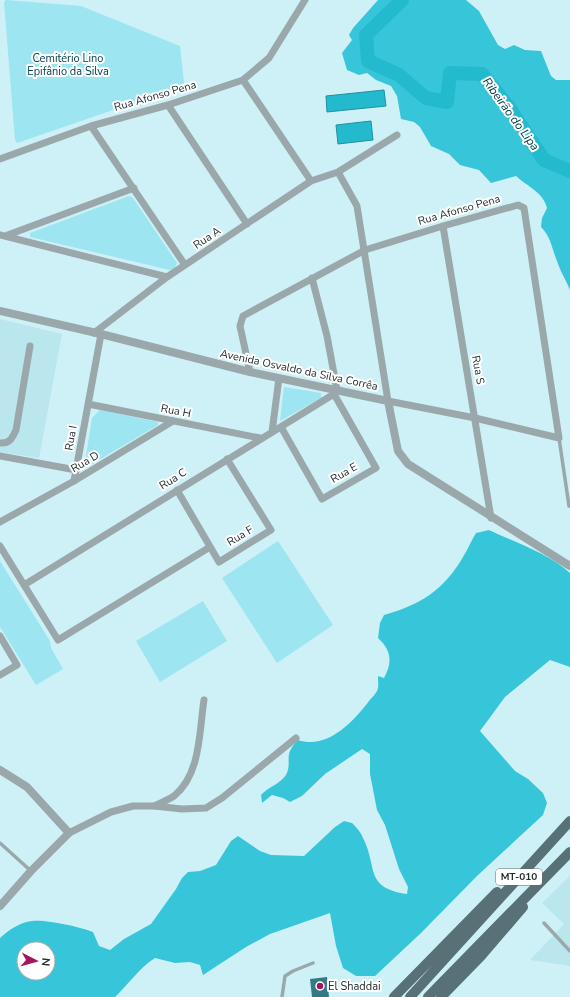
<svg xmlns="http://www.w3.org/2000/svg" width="570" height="997" font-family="'Nunito Sans',sans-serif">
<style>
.built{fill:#bae6ed}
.green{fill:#9ce5f1}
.forest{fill:#37c6d9;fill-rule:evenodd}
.water{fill:#23bacd;stroke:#22909e}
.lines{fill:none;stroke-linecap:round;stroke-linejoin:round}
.river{stroke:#23bacd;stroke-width:14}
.building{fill:#347a85}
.service{stroke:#9aa8ab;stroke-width:3.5}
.minor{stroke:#9aa8ab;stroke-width:7}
.tertiary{stroke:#9aa8ab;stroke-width:8}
.primary{stroke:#577176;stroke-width:10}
.poi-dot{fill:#a4165b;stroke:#fff;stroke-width:1.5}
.labels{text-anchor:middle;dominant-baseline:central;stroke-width:4;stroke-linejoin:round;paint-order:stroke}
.shield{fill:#fff;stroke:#646d6e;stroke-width:1}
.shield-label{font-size:10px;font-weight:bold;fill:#212e30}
.park-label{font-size:11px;fill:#02434b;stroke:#fff}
.street-label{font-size:11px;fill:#212e30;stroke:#fff}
.poi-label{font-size:11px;fill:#212e30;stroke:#fff;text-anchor:start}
.water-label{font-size:12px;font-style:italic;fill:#004048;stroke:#fff}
</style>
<rect width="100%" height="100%" fill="#cef1f7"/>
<path class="built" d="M0,319l62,15 -23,124 -39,-6z
M570,876v90l-40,-6 34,-36 -22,-21z"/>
<path class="green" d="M6,0l75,6 99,40 4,37 -4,4 -163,56 -2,-3 -11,-138z
M129,196l4,2 44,65 -2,5 -5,2 -140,-33v-4z
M284,387l37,6v5l-41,23z
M100,410l58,12v3l-71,42 -2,-5 7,-44z
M278,541l55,84 -56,38 -55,-85z
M0,561l50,80 1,7 12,21 -27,16 -36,-58z
M203,601l24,40 -67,41 -24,-41z"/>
<path class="forest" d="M378,0h88l13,11 19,34 7,4 9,-4 11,5 16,1 10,25 5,4h14v210c-4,-10 -10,-19 -13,-29 -5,-12 -6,-24 -16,-34l1,-9 5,-10c-4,-16 -19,-21 -31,-32l-25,7 -12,-13 -19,-5 -11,-11 -18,-8 -11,-19 -6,-5 -13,-3 -4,-23 -6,-10 -15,-6 -9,-7 -8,2 -12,-5 -5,-17 10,-13 -3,-5 4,-7z
M489,530c25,12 61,24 81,43v94l-20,-7 -45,37 -25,34 35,40 13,8 15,14 4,10 -4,12 -66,61 -56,57 -46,43h-19l-13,-8 -7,-22 -6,-33 -60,21 -24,13 -43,28 -3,-10 -10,-3 -15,1 -20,-5c-16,10 -26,26 -40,39h-115v-59c9,-8 20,-16 32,-17 13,-2 49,6 61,11l6,14 11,4 14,-11 27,-15 25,-35 6,-11 6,-6 12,-1 16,-6 15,-24 7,-5 22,15 11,4 33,1 31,-29 9,-6 8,2c4,4 9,9 11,15 15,29 1,50 44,56l1,-7 -9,-18 -14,-44 -8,-15 -7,-36v-20l-8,-5 -37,25 -23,22 -12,6 -7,-4 -11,-3 -10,8 -1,-8c7,-8 19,-11 25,-20 7,-14 -4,-19 12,-35 29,10 55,-18 71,-39 2,-3 6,-6 8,-10 2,-4 1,-10 1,-15l6,2c9,-16 7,-28 -6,-40l2,-15 4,-8c36,-10 60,-25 79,-58 5,-8 8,-16 13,-24zM24,949h24v24h-24z"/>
<path class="water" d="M384,90l2,16 -59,6 -1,-16z
M371,121l2,19 -35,4 -2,-19z"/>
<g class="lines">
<path class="river" d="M402,0l-36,35 2,26 31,14 27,23 21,4 3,-29 32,1 26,32 36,54 26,11"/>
</g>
<path class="building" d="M327,977l2,20h-17l-2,-18z"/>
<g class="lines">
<path class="service" d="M559,438l10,68
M0,843l31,28
M544,923l26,28
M282,997l3,-21 8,-5 20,-8"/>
<path class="minor" d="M243,80l68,101
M168,105l79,119
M91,126l94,139
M0,159l91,-33 77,-21 75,-25 26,-22 36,-58
M443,226l48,292
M0,235l167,42
M5,236l129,-48
M94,333l73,-56 144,-96 27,-9 59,-37
M250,372l-10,-46 3,-10 122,-66 78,-24 75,-21 6,3 35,230 -84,-20 -87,-17 -31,-195 -19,-34
M88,404l172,34
M281,427l41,72 54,-31 -42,-74
M272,432l7,-54
M0,443c10,1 12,-5 16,-13l14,-84
M0,456l76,14
M74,481l27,-147
M177,490l42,72 52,-32 -44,-71
M0,522l74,-41 99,-60
M0,546l58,94 152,-93
M24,585l310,-191 3,-4 -10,-54 -15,-58
M0,636l17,29 -17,10
M154,806c6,-3 14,-6 20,-10 27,-22 25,-64 30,-96
M69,833l42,-21 22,-6h21l28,3 24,-1 16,-10 74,-60"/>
<path class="tertiary" d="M0,311l101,23 149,38 138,29 10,50 10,13 162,102
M0,770l27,17 42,46 -38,38 -31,35"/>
<path class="primary" d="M394,997l103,-105
M410,997l160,-176
M428,997l142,-145
M441,997l40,-41 42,-49"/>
</g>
<circle class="poi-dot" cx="320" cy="986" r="4"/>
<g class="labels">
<rect class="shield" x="496" y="869" width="46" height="16" rx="3"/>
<g class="shield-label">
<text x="519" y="877">MT-010</text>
</g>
<g class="park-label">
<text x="68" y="58">Cemitério Lino<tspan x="68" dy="13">Epifânio da Silva</tspan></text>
</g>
<g class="street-label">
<text transform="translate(155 96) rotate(-16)">Rua Afonso Pena</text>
<text transform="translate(459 210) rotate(-16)">Rua Afonso Pena</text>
<text transform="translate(207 238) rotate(-34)">Rua A</text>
<text transform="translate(299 370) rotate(12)">Avenida Osvaldo da Silva Corrêa</text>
<text transform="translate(478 370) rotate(80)">Rua S</text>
<text transform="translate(176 411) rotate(11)">Rua H</text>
<text transform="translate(71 438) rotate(-80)">Rua I</text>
<text transform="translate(85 462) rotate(-31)">Rua D</text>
<text transform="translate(344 473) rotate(-30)">Rua E</text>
<text transform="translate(173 479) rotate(-32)">Rua C</text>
<text transform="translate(240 536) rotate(-31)">Rua F</text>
</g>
<g class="poi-label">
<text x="328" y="986">El Shaddai</text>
</g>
<g class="water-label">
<text transform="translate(511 114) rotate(54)">Ribeirão do Lipa</text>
</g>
</g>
<g transform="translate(36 961) rotate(96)"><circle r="19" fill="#ffffff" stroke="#a6abac"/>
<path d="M0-3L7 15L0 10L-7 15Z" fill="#a4165b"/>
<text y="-6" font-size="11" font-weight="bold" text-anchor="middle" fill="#212e30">N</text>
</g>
</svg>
